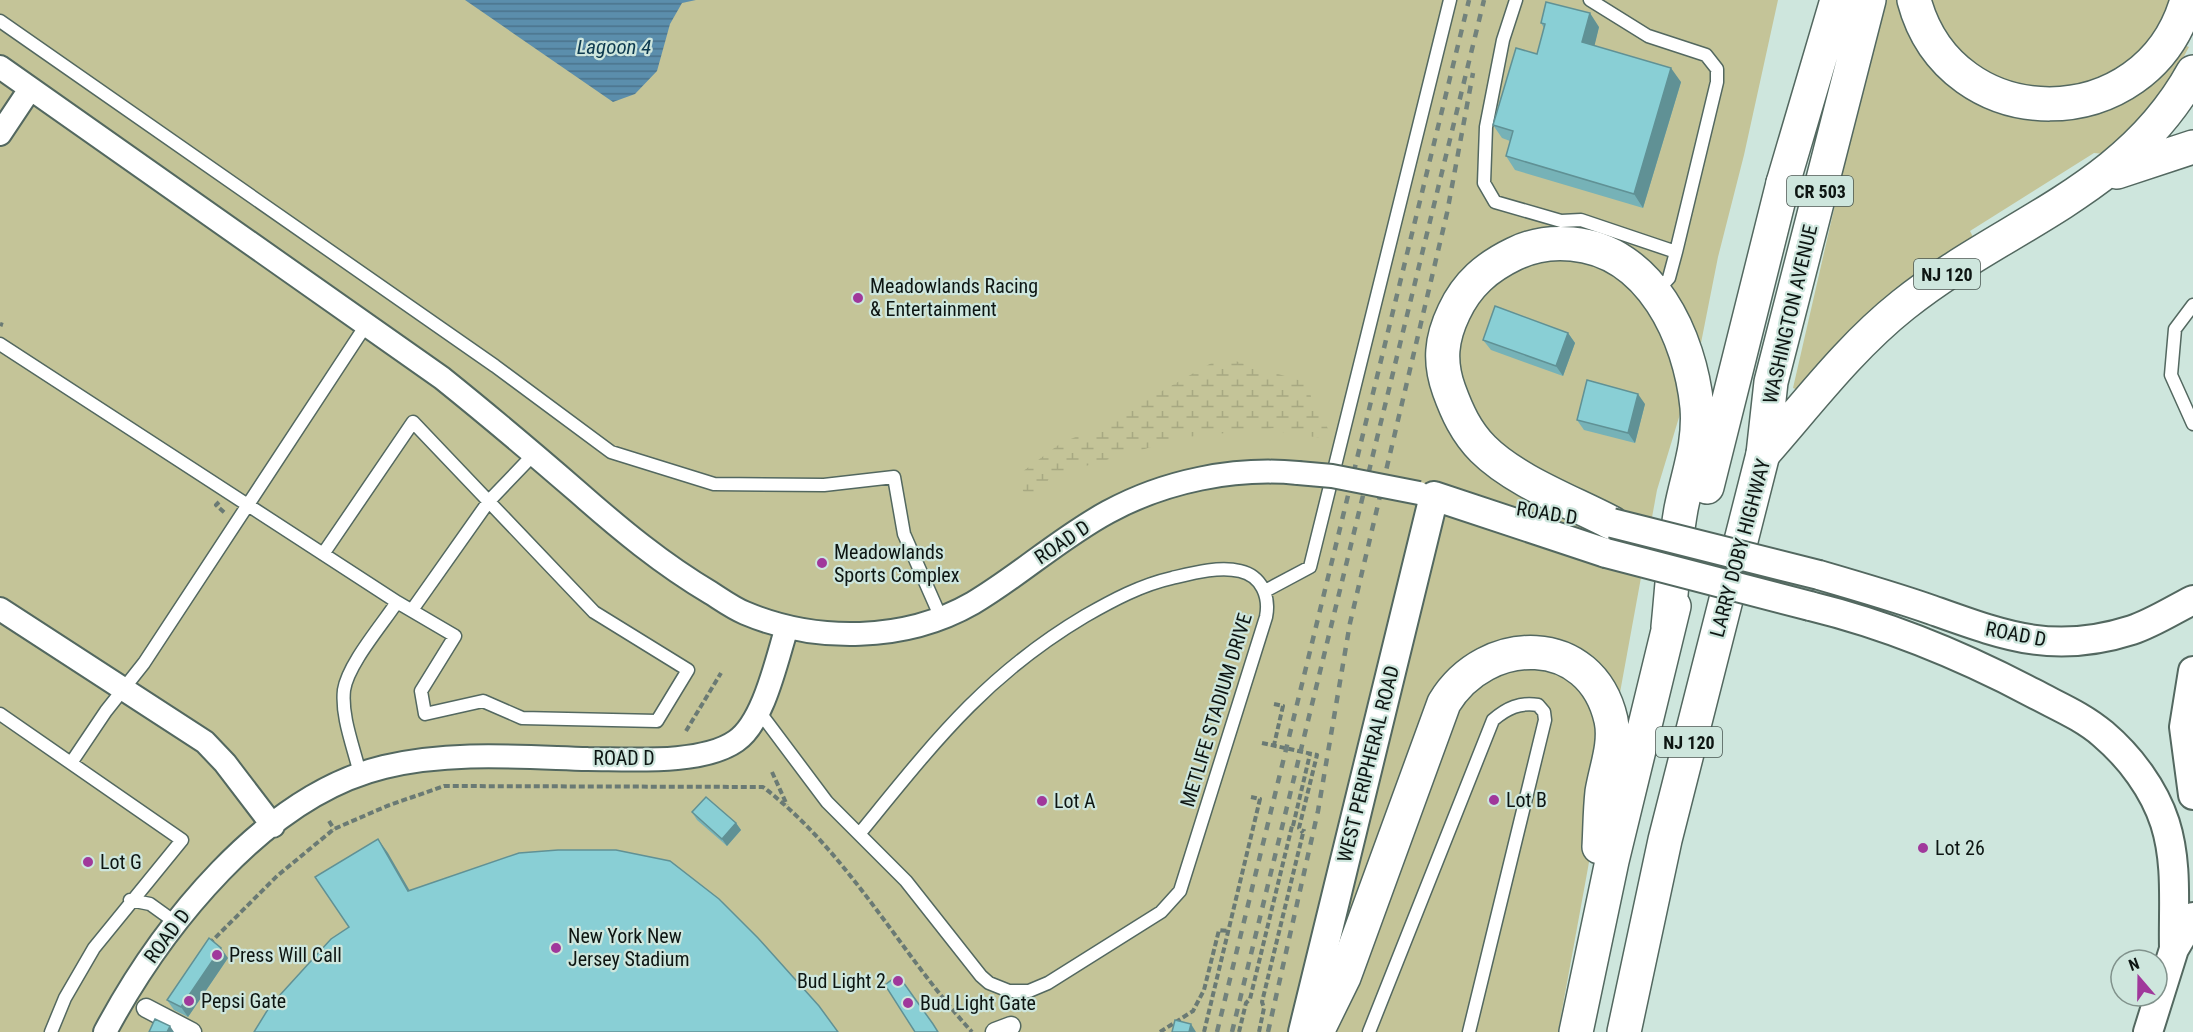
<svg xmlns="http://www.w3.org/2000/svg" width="2193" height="1032" font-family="'Roboto Condensed',sans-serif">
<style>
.green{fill:#c4c498}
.wetland{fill:url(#wetland-marsh)}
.water{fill:url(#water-rules)}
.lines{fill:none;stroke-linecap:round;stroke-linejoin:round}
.service-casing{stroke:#536860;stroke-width:15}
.pedestrian-casing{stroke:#536860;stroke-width:21}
.minor-casing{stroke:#536860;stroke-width:26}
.tertiary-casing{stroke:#536860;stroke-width:32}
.primary-casing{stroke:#536860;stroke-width:36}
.motorway-casing{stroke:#536860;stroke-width:36}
.path{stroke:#6a7a74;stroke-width:4;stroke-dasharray:6 3;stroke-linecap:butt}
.service{stroke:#fff;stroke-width:12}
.pedestrian{stroke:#fff;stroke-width:18}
.minor{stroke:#fff;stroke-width:22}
.tertiary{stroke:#fff;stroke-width:28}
.primary{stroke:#fff;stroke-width:33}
.motorway{stroke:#fff;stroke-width:33}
.rail{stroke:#72827c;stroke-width:4.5;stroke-dasharray:8 8;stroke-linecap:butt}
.minor-bridge-casing{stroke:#536860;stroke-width:26;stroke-linecap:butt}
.tertiary-bridge-casing{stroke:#536860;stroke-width:32;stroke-linecap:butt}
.minor-bridge{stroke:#fff;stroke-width:22}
.tertiary-bridge{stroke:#fff;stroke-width:28}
.wall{fill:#76b2b7}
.shaded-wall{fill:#609195}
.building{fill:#89cfd5;stroke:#609195;stroke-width:1.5}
.poi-dot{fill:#a0389b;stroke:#cee6dd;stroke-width:2}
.labels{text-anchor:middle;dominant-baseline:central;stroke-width:4.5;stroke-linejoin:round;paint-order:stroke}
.shield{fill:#cee6dd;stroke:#47544f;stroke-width:1.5}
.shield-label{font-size:18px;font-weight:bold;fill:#0d1512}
.poi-label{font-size:20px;fill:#0d1512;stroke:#cee6dd;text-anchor:start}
.street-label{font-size:20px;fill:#0d1512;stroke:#cee6dd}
.water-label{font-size:21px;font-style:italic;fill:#0d394f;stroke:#cee6dd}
</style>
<defs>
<pattern id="wetland-marsh" width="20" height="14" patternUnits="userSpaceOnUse" patternTransform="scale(1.5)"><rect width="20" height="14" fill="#c4c498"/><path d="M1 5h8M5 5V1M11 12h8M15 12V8" fill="none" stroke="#a7a882"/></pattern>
<pattern id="water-rules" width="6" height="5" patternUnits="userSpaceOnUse" patternTransform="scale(1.5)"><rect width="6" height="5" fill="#5b8eac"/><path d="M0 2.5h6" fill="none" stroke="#4a738b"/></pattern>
</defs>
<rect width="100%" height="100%" fill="#cee6dd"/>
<path class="green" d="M0,0h1778l-34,155 -26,102 -18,91 -43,142 -99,542h-1558z
M1882,0h21l30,63 172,46 36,-16 22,-22 21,-26 5,2 -24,44 -34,39 -26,24 -11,-1 -124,78 4,8 -176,151 -5,-2z
M1924,0h248l-17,38 -39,36 -68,20 -78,-26z"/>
<path class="wetland" d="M1222,357l86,26 5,23 22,33 -49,-5 -10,-6 -90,9 -135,39 -15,22 -5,1 -8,-8 -1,-19 39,-29 34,-14z"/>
<path class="water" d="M465,0h231l-14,3 -12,21 -13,47 -22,23 -22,8z"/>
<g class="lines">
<defs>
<path id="service" d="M1516,0l-13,40 -17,87 -2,56 11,19 66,19 20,-1 95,32
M1590,0l58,36 58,19 11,14v13l-41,170 -7,26 -13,14
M0,21l495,345 116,86 103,32 110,1 70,-8 10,57 37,84
M2193,305l-18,24 -4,46 22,49
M0,344l397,258c-15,23 -49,62 -53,88 -3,27 10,58 16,84
M323,554l90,-132 181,190 94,58 -31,51 -135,-3 -39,-17 -58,13 -4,-23 34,-55 -58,-34
M1265,591l45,-24 140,-567
M412,610l77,-109 45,-47
M758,710l69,92 79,79 75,95 8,7 20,8h20l19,-8 113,-71 19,-21 86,-274c4,-20 -4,-41 -26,-46 -21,-5 -47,2 -68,7 -31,7 -59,22 -87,38 -101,60 -153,129 -225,217
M0,714l182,126 -88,108 -29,50 -14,34
M71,763l35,-52 38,-48 222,-338
M130,900l20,4 25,18
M1369,1032l124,-312c14,-12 27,-18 45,-15l6,7 1,8 -76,312"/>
<path id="pedestrian" d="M146,1008l46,24
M995,1032l16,-6"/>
<path id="minor" d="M0,67l442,311c46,37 91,75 136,114 42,37 84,72 133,101 11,7 22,15 34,20 71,30 160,29 228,-10 47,-28 87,-65 135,-91 57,-31 126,-45 190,-39
M0,134l30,-45
M0,609l205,133 20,21 48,63
M105,1032c56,-105 159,-236 279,-265 67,-16 136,-10 204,-8 40,0 114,6 148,-18 28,-19 41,-83 51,-114"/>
<path id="tertiary" d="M1434,496l172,57
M1819,575c38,11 76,22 113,35 73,26 122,45 200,20 21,-7 41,-20 61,-30
M1810,606c78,19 151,49 223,87 24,13 49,23 70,41 27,23 51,55 62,89 13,41 8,84 9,126
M2193,671l-9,56 9,68
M1303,1032l131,-536
M2148,1032l26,-83 19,-32"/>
<path id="primary" d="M1914,0c37,139 234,138 273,0
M2117,172l76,-25
M1783,183l54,-183
M1763,454c45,-51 86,-106 140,-149 101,-81 224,-113 290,-233
M1763,454l8,-72 98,-382"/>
<path id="motorway" d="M1707,487l76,-304
M1612,523c-40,-21 -97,-42 -129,-74 -17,-17 -26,-37 -34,-59 -10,-28 -8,-51 5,-78 13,-28 33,-45 60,-58 18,-9 38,-12 58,-10 79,7 118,93 125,163 3,38 -9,66 -16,102 -7,39 -9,79 -13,118
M1317,1032l27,-55 100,-274c42,-69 147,-71 167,17 5,24 -5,48 -9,72 -2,18 -2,37 -3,55
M1576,1032l36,-171 62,-255
M1624,1032l41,-192 98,-386"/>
</defs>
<use href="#service" class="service-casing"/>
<use href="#pedestrian" class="pedestrian-casing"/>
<use href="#minor" class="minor-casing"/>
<use href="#tertiary" class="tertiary-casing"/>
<use href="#primary" class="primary-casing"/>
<use href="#motorway" class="motorway-casing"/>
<path class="path" d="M0,324l3,1
M219,502l-3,3 9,8
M1274,704l9,2 -9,39
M686,731l35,-58
M1262,743l55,12 -18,73 4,5
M772,772l15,33
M329,821l5,8
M1293,826l17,-72
M209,944l68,-68 57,-47 53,-23 57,-20 319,1c85,65 137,166 209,245
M1160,1032l33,-21 11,-21 15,-60 9,1
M1204,1032l56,-233 -9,-2
M1239,1032l7,-29 4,-4 42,-173
M1259,1032l5,-24 -2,-6 42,-173"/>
<use href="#service" class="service"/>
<use href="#pedestrian" class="pedestrian"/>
<use href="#minor" class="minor"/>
<use href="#tertiary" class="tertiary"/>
<use href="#primary" class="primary"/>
<use href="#motorway" class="motorway"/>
<path class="rail" d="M1217,1032l252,-1032
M1232,1032l252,-1032
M1268,1032l50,-221 32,-188 97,-410 26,-140"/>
<defs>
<path id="minor-bridge" d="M1298,473l34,3 87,17"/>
<path id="tertiary-bridge" d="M1612,523l207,52
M1606,553l204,53"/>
</defs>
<use href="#minor-bridge" class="minor-bridge-casing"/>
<use href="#tertiary-bridge" class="tertiary-bridge-casing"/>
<use href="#minor-bridge" class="minor-bridge"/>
<use href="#tertiary-bridge" class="tertiary-bridge"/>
</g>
<path class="wall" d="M1541,23l58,4 -5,19 87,36 -38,126 -128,-38 -9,-14 4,-15 -8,-3 -9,-13 44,-71 7,-26z
M1568,333l7,10 -12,33 -72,-26 -8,-10z
M1645,404l-10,39 -51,-13 -7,-10z
M692,812l44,11 5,7 -14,16 -30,-26z
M228,958l-40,59 -14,-7 -7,-10z"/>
<path class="shaded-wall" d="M1590,13l9,14 -7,29 -10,-14z
M1671,68l10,14 -38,126 -9,-14z
M1568,333l7,10 -12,33 -7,-10z
M1638,394l7,10 -10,39 -7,-10z
M736,823l5,7 -14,16 -5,-7z
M378,839l10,14 30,52 -10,-14z
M221,948l7,10 -40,59 -7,-10z
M1191,1024l5,8h-7z
M170,1026l4,6h-7z"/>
<path class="building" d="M1546,2l44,11 -8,29 89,26 -37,126 -128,-38 7,-25 -20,-6 23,-77 21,6 8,-30 -4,-1z
M1495,306l73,27 -12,33 -73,-26z
M1587,380l51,14 -10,39 -51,-13z
M706,797l30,26 -14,16 -30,-27z
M378,839l30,52 111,-38 39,-3h58l54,11 49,38 39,39 61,68 19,26h-584l16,-26 61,-67 18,-12 -34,-50z
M209,938l12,10 -40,59 -14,-7z
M898,975l35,49 5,8h-23l-30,-47z
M155,1019l15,7 -3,6h-18z
M1175,1020l16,4 -2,8h-17z"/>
<g class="poi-dot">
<circle cx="858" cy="298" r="6"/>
<circle cx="822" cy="563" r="6"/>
<circle cx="1494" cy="800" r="6"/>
<circle cx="1042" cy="801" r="6"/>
<circle cx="1923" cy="848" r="6"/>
<circle cx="88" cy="862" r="6"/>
<circle cx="556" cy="948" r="6"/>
<circle cx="217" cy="955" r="6"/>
<circle cx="898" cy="981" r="6"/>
<circle cx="189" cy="1001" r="6"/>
<circle cx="908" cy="1003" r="6"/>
</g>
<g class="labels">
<g class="shield">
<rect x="1787" y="176" width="66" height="30" rx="4.5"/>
<rect x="1914" y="259" width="66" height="30" rx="4.5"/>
<rect x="1656" y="727" width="66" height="30" rx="4.5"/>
</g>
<g class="shield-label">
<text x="1820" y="191">CR 503</text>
<text x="1947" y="274">NJ 120</text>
<text x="1689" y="742">NJ 120</text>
</g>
<g class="poi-label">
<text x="870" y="286">Meadowlands Racing<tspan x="870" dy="23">&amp; Entertainment</tspan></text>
<text x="834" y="552">Meadowlands<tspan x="834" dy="23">Sports Complex</tspan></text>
<text x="1506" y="800">Lot B</text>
<text x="1054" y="801">Lot A</text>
<text x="1935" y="848">Lot 26</text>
<text x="100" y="862">Lot G</text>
<text x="568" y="936">New York New<tspan x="568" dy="23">Jersey Stadium</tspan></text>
<text x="229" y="955">Press Will Call</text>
<text x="886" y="981" text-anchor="end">Bud Light 2</text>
<text x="201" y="1001">Pepsi Gate</text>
<text x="920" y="1003">Bud Light Gate</text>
</g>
<g class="street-label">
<text transform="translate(1790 314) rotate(-77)">WASHINGTON AVENUE</text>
<text transform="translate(1547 513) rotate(9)">ROAD D</text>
<text transform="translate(1062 542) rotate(-34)">ROAD D</text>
<text transform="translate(1740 548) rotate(-75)">LARRY DOBY HIGHWAY</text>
<text transform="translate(2016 634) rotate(11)">ROAD D</text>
<text transform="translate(1216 710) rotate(-73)">METLIFE STADIUM DRIVE</text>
<text x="624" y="758">ROAD D</text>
<text transform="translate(1368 764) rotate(-76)">WEST PERIPHERAL ROAD</text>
<text transform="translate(167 936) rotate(-53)">ROAD D</text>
</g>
<g class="water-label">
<text x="614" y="47">Lagoon 4</text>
</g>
</g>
<g transform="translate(2139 978) rotate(340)"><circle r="28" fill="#cee6dd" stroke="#81928c" stroke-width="1.5"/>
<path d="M0-4.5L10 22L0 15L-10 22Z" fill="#a0389b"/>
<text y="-9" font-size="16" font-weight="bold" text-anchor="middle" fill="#0d1512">N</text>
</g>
</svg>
